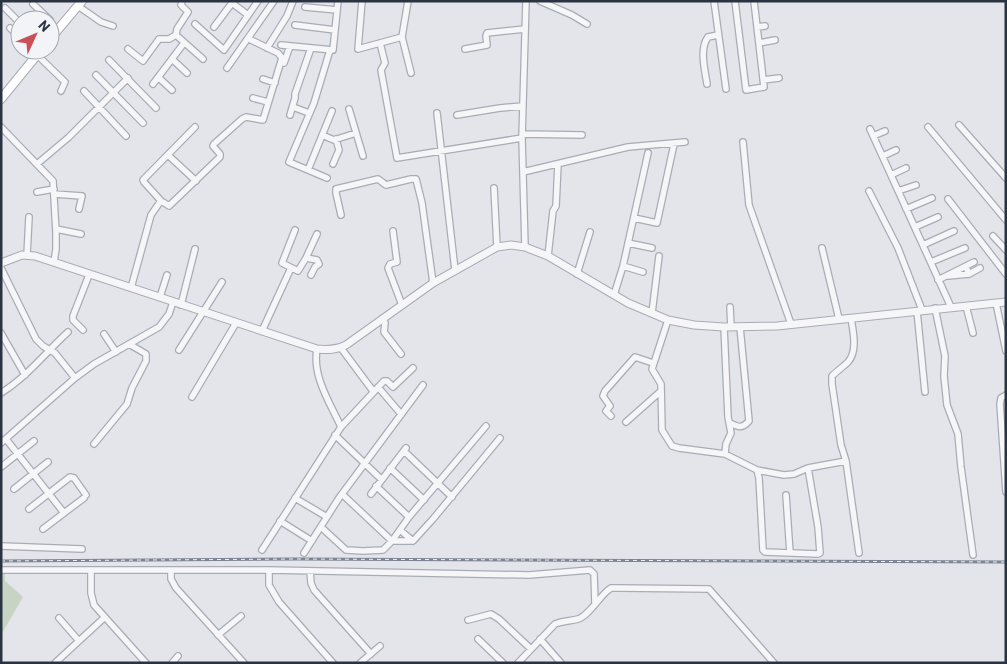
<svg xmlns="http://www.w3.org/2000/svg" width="1007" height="664" font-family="Barlow,sans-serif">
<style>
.green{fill:#c7d4c4}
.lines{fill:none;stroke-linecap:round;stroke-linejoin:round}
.minor-casing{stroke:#a8acb4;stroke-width:8}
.tertiary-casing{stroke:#a8acb4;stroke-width:9}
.secondary-casing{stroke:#a8acb4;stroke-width:10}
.minor{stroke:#f6f6f9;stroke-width:5.5}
.tertiary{stroke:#f6f6f9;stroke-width:7}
.secondary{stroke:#fff;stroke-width:8}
.rail-casing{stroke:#7d8493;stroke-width:3}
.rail{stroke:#f3f4f8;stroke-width:1;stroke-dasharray:4;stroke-linecap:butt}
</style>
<rect width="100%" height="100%" fill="#e3e5ea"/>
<path class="green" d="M1,571h4v10l18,16 -22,38z"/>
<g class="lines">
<defs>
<path id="minor" d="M182,1l-1,4 7,7 -11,17 -1,6 27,24
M362,1l-4,48 44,-12
M408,1l-6,36 9,36
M540,1l32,14 15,9
M714,1l12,88
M735,1l11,89 18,-3 -10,-86
M33,4l17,16
M78,6l23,16 12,4
M305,7l32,3
M5,8l15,15
M195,24l29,26 34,-49
M295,25l40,5
M214,27l18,-24 16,12
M757,27l8,-1
M10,28l10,10
M380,43l5,20 -4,7 16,88 125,-20
M759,43l16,-3
M281,45l52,5 5,-49
M267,48l20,-32 6,-15
M128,49l15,12 16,-22h10l7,-4
M465,49l22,-4 -1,-9 1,-3 38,-4
M32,50l33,32 -4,9
M172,59l15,14
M109,60l47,48
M284,63l6,-17
M227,68l47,-67
M96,75l47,48
M158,77l14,13
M263,79l12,4
M763,80l16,-2
M153,84l31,-41
M707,84c-2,-14 -8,-35 1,-47l10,-2
M84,91l42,45
M253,98l15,4
M293,107l16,6
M349,109l14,47
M437,113l18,157
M290,115l5,-17v-4l16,-46
M457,115l43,-7 23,-2
M959,125l47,53
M1,127l52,54 3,51v17l-2,13
M928,127l78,93
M870,129l81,178
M522,134l60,1
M322,135l12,5 22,-7
M873,136l12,-5
M743,142l6,63 42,119
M168,155l28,26
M883,156l13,-6
M37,164l32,-27 59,-59
M333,164l6,-14 -3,-11
M308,170l24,-59
M523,172l105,-25 57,-5
M891,175l15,-7
M327,178l-38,-16 25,-59 16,-53
M494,188l3,59
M869,191l29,57 24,62
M898,191l18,-6
M37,192l17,-3
M54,194l28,2 -3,13
M948,199l58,75
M162,202l-18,-20 -1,-2 52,-53
M906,209l26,-11
M341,215l-5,-22v-4l42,-10 8,6 25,-6h5l6,24 11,80
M634,218l23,5 17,-79
M915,227l23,-10
M56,229l25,5
M295,230l-13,33 16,8 8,-13 11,2 2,4 -4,3 -4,8
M393,231l4,31 -7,2 -2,4 14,37
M993,236l13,14
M628,243l24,5
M923,245l31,-14
M525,247l-3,-109 4,-137
M822,248l17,71
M27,255l2,-38
M548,256l5,-45 3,-5 2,-42
M306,258l11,-24
M931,262l34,-14
M623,266l20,6
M1,268l35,71 7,7 12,7 20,25
M577,274l13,-42
M969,274l11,-6
M948,276l21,-2 -3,-7
M938,280l36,-18
M131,288l20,-73 9,-13h3l6,4 51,-49v-3l-7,-8 1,-2 28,-25 4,-2 17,3 19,-62 -4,-5 -29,-14
M614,295l9,-29 25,-113
M160,297l7,-22
M996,303l10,48
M181,305l14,-56
M966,306l7,27
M730,307l1,20
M935,308l10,48 -1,20 3,29 11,29 3,33 12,88
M917,311l8,81
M652,313l7,-57
M383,318l2,5 -1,9 17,22
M851,318c2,13 7,33 -3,44 -5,5 -11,9 -16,14v8l9,61 5,16 13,92
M668,320l-16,49 9,15 1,46 10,16 7,2 46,6 32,16 2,8 4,72 2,2 53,2 2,-1 -2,-26 -10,-59
M724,327l4,90 3,16 -5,11 -1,10
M83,330l-10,-10v-4l16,-41
M262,331l29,-63
M1,333l24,42
M104,334l12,18
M341,348l32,43
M317,349c-5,27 13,54 24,78
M179,350l43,-68
M378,387l23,27
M1,393c26,-16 45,-41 67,-61
M1006,395l-5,3 -1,6 6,88
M192,397l44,-74
M611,416l-5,-5 4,-5 -7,-10 2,-5 30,-34 18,6
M626,422l35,-31
M730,423c8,4 12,6 19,-2l-9,-94
M335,435l46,44
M6,439l58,74 20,-15
M1,443l74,-65 19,-14 65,-37 10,-13 4,-12
M94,444l33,-40 5,-16 14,-27v-7l-17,-10
M404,451l48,46
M1,467l33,-26
M390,468l34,32
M757,470l27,5 10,-1 14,-6 38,-7
M376,486l33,31
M14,489l34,-27
M342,494l50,47h21l20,-22 67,-81
M371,494l35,-46
M786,495l4,58
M295,498l32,19
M29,509l41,-32 4,1 12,17
M280,521l32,20
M321,527l25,23 17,1 20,-1 9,-9 17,-24 77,-91
M43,529l21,-16
M400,530l13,11
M1,546l81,3
M262,550l79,-123 43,-46h3l6,6 20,-19
M304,553l35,-55 84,-113
M1,570h268l260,5 61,-5 4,4 1,30
M91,570v23l3,12 52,58
M269,570v15l10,17 54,61
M171,571v8l5,9 68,75
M310,571l1,12 3,7 57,64
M59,618l20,23
M468,620l23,-6 8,5 32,30
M218,635l23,-19
M478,639l25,24
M540,639l21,24
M55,663l50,-46
M172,663l6,-7
M360,663l20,-17
M518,663l37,-39c8,-3 16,-3 23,-5 10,-3 21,-21 29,-28l4,-3h7l91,1 65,74"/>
<path id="tertiary" d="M1,263l21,-8 13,1 282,93c11,1 20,1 29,-4l87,-62 64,-36 14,-2 14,2 23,9 80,47 40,17 26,5 30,2 53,-1 229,-24"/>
<path id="secondary" d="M50,39l32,-38
M1,99l40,-49"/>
</defs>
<use href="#minor" class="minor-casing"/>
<use href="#tertiary" class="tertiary-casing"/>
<use href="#secondary" class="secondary-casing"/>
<use href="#minor" class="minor"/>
<use href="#tertiary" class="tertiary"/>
<use href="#secondary" class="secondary"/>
<defs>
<path id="rail" d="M1,561l295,-2 710,3"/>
</defs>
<use href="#rail" class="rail-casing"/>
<use href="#rail" class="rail"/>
</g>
<rect width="1007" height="664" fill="none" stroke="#2b3242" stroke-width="5"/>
<g transform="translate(35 35) rotate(46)"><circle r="24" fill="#f3f4f8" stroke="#a3a6af"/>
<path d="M0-4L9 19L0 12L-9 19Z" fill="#c94f58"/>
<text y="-8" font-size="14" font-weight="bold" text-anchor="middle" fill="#2b3242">N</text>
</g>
</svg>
